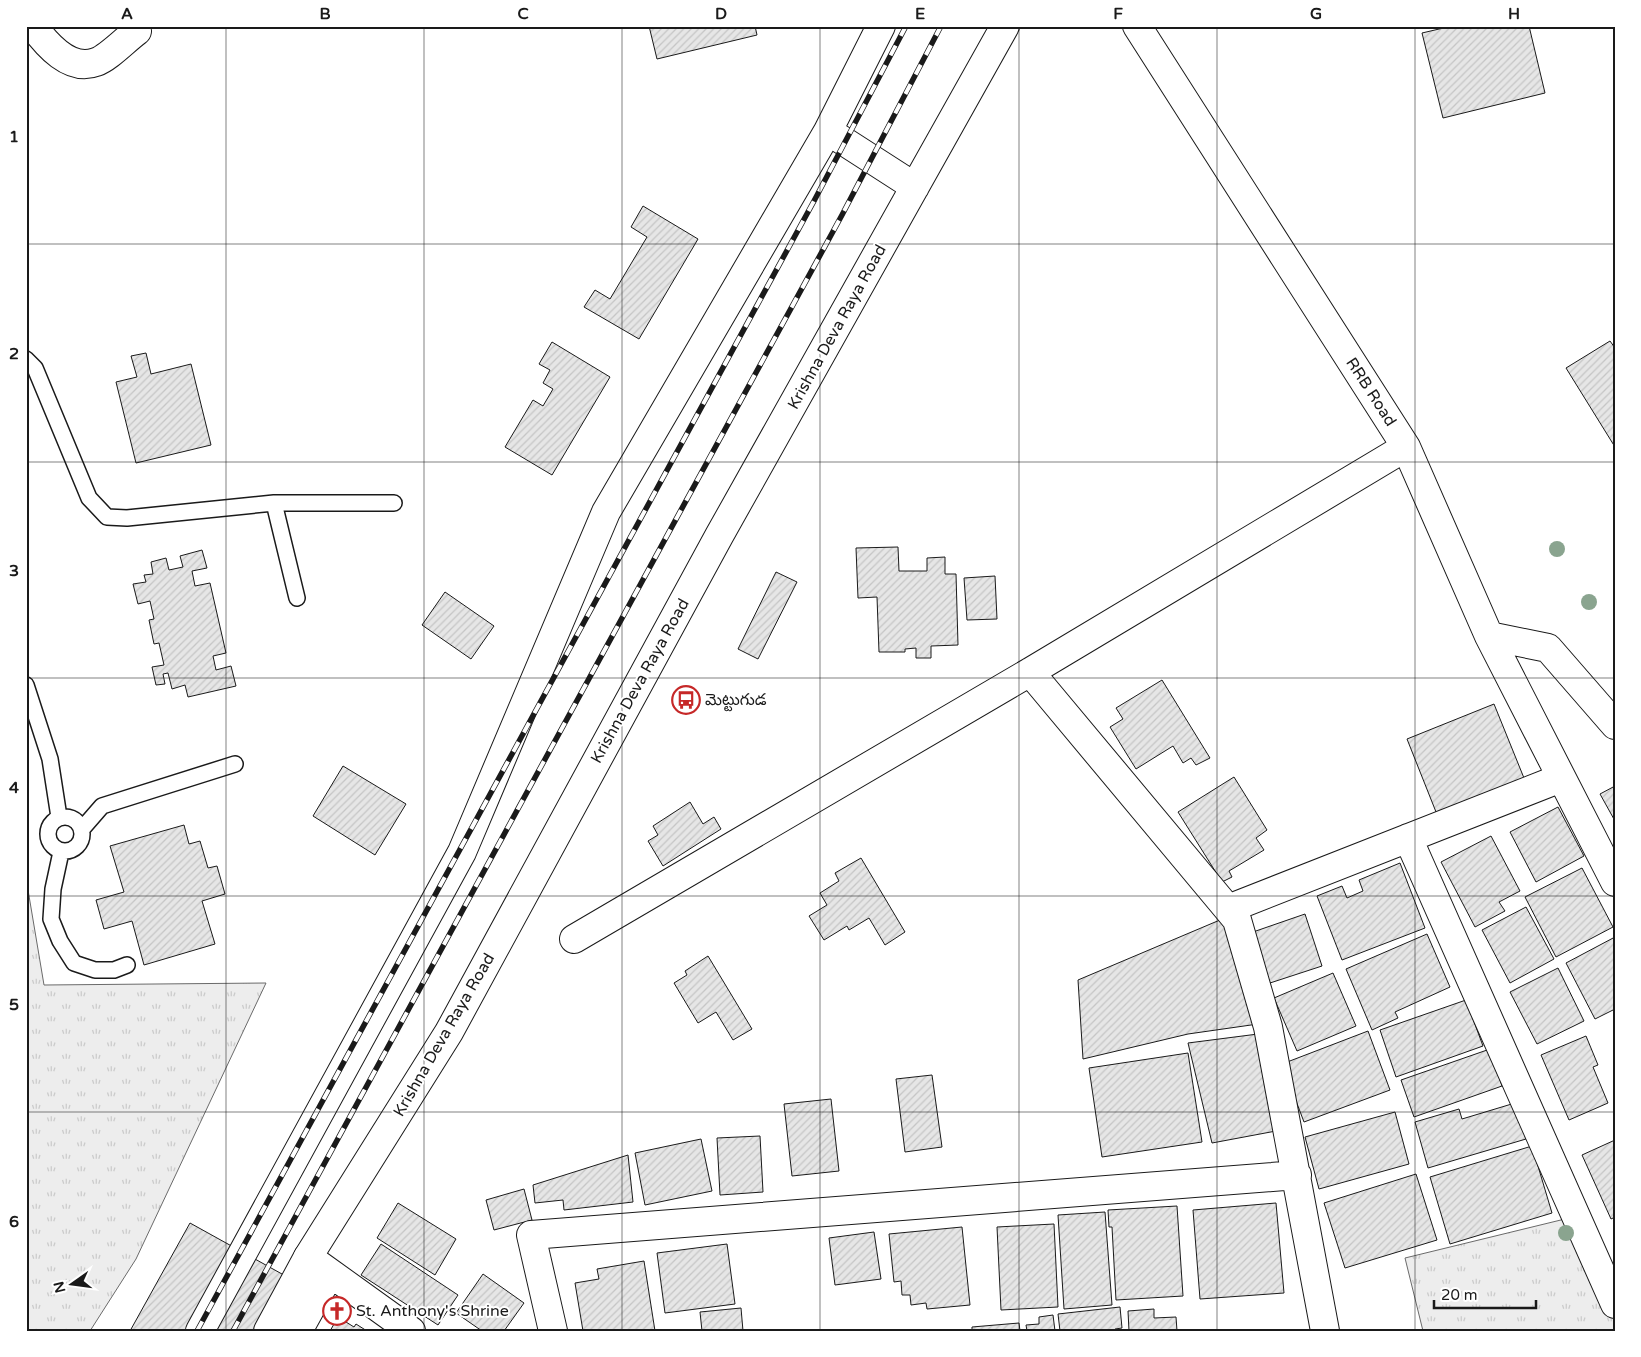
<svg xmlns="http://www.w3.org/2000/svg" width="1641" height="1357" font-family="'Varela Round','Noto Sans Telugu',sans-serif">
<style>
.grass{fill:url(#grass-tufts);stroke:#6a6a6a}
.building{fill:url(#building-hatch);stroke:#1a1a1a}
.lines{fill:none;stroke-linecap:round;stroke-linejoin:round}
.service-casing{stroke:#1a1a1a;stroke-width:18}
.minor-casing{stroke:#1a1a1a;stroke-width:30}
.primary-casing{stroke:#1a1a1a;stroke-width:30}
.service{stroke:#fff;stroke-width:15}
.minor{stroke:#fff;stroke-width:28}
.primary{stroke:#fff;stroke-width:28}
.rail-casing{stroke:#1a1a1a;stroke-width:5.5}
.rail{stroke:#fff;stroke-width:4;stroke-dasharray:11;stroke-linecap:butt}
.tree{fill:#8aa48f}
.grid{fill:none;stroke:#1a1a1a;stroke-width:1;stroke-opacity:0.55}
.labels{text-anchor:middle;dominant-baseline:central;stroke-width:4;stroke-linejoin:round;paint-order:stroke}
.street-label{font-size:16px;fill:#1a1a1a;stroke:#fff}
.poi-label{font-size:16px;fill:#1a1a1a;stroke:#fff;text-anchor:start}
.neatline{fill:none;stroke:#1a1a1a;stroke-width:2}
.grid-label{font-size:16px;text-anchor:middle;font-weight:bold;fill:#1a1a1a}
</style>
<defs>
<pattern id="grass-tufts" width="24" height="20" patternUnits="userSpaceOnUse" patternTransform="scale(1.25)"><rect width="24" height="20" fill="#ededed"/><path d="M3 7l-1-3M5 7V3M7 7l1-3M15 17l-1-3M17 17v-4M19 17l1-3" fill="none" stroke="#cbcbcb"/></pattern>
<pattern id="building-hatch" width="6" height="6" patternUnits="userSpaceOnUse" patternTransform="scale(1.25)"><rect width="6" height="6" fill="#e6e6e6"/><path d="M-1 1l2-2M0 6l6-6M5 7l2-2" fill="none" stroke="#c5c5c5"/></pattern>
</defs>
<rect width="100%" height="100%" fill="#fff"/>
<path class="grass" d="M26,878l18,107 222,-2 -130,276 -46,72h-64z
M1569,1218l46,92v21h-192l-18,-73z"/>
<path class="building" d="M649,26h106l2,9 -100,24z
M1452,26h77l16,67 -102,25 -21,-85z
M643,206l55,33 -59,100 -55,-32 11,-17 15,9 37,-62 -16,-10z
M1610,341l5,7v99l-49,-79z
M552,342l58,35 -58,98 -47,-28 28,-47 10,6 10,-17 -10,-6 7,-13 -11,-6z
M146,353l5,21 40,-10 20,81 -75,18 -20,-81 21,-5 -6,-21z
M898,547l1,24h28v-13l18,-1v17h11l2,71 -27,1v12h-15v-10l-11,1v3h-26l-2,-55 -19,1 -2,-50z
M202,550l5,18 -15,3 3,15 15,-3 16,70 -13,3 3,14 15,-4 5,20 -48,11 -3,-12 -13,4 -4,-16 -5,1 2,10 -9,1 -4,-18 12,-2 -5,-22 -5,1 -5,-24 5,-1 -4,-18 -12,3 -5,-20 13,-2 -2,-7 9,-1 -2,-12 15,-4 3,12 14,-3 -3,-11z
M776,572l21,10 -39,77 -20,-10z
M995,576l2,43 -30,1 -3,-42z
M445,592l49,34 -23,33 -49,-34z
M1162,680l48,78 -14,7 -5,-7 -8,5 -10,-17 -37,23 -26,-42 13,-8 -7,-11z
M1494,704l32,79 -88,34 -31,-78z
M343,766l63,38 -31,51 -62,-39z
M1234,777l33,53 -11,8 8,12 -35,21 3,6 -10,5 -44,-70z
M1615,786v35l-15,-27z
M690,802l13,22 11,-7 7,12 -58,37 -15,-25 10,-6 -5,-9z
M1558,807l26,49 -48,26 -26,-50z
M184,825l5,19 11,-3 8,27 9,-2 8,28 -23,7 13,43 -71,21 -12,-44 -28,8 -8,-29 28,-8 -14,-46z
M1491,836l29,55 -21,11 6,9 -30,16 -34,-65z
M861,858l44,74 -20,13 -16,-27 -20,12 -2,-4 -23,14 -15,-24 18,-11 -7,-12 19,-12 -4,-8z
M1400,863l25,65 -83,32 -25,-64 25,-10 5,12 16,-7 -4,-11z
M1582,868l31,59 -57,30 -31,-60z
M1526,907l28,52 -44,24 -28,-53z
M1305,914l17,52 -52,17 -17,-51z
M1227,917l31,107 -70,10 -105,25 -5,-79z
M1427,934l23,53 -55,25 3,6 -26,12 -26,-61z
M1615,937v72l-20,10 -29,-56z
M708,956l44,73 -19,11 -17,-28 -18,11 -24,-40 13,-8 -2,-4z
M1558,968l26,53 -47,23 -27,-52z
M1333,973l23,53 -59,25 -23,-53z
M1466,1000l17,46 -87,31 -16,-47z
M1368,1031l22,59 -86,32 -22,-58z
M1258,1034l18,97 -64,12 -24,-100z
M1586,1036l12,29 -5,2 15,36 -39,17 -28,-65z
M1490,1049l12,37 -88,31 -13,-37z
M1188,1053l14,89 -100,15 -13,-89z
M932,1075l10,72 -37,5 -9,-73z
M831,1099l8,72 -47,5 -8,-72z
M1515,1103l11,36 -98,29 -13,-46 44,-13 3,10z
M1395,1112l14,52 -90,25 -14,-52z
M760,1136l3,56 -43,3 -3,-57z
M701,1139l11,52 -67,14 -10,-52z
M1615,1140v77l-4,2 -29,-64z
M1532,1146l20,67 -102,31 -20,-67z
M628,1155l5,47 -69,8 -1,-10 -28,3 -2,-18z
M1416,1174l21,66 -92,28 -21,-65z
M524,1189l8,31 -38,10 -8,-30z
M398,1203l58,36 -21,36 -58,-37z
M1276,1203l8,90 -84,6 -7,-89z
M1177,1206l6,90 -67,4 -4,-73h-3l-1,-17z
M1105,1212l7,93 -48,4 -6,-94z
M190,1223l101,56 -29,52h-132z
M1054,1224l4,83 -57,3 -4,-83z
M962,1227l8,78 -43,4 -1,-6 -15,2 -1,-10h-8l-1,-14 -7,1 -5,-48z
M874,1232l7,47 -46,6 -6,-47z
M381,1244l77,51 -20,30 -77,-50z
M727,1244l8,60 -70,9 -8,-60z
M644,1261l11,70h-72l-8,-48 24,-4 -2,-10z
M483,1274l41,29 -20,28h-22l-26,-18z
M1120,1307l2,21 -7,1v2h-55l-2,-17z
M741,1308l2,23h-41l-2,-19z
M1154,1309v9l22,-1 1,14h-48l-1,-20z
M1053,1315l2,16h-28l-1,-6 13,-1v-7z
M338,1317l16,10 2,-3 11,7h-37z
M1019,1323l1,8h-48v-4z"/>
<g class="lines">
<defs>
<path id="service" d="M26,359l9,9 54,130 18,19 20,1 147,-15h120
M274,503l23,95
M26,685l24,74 9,58
M48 834a17 17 0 1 1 34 0a17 17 0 1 1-34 0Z
M82,829l20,-23 133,-42
M61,852l-8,37 -2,30 9,22 14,22 21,7h19l13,-5"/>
<path id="minor" d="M33,26c14,19 37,46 63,36 12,-4 30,-23 41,-31
M1137,26l269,421 83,189 126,246
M1489,636l59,12 67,77
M1030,672l207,248 31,107 57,304
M1408,838l207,466
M1228,909l333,-131
M574,939l456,-267 376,-225
M308,1257l103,74
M298,1331l32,-58
M553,1331l-22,-96 766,-60"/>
<path id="primary" d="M828,131l87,56
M200,1331l262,-479 144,-340 222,-381 53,-105
M268,1331l40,-74 141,-225 270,-496 286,-510"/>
</defs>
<use href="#service" class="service-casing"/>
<use href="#minor" class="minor-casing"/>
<use href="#primary" class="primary-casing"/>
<use href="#service" class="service"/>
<use href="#minor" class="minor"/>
<use href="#primary" class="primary"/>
<defs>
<path id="rail" d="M197,1331l617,-1130 92,-175
M233,1331l609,-1116 99,-189"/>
</defs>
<use href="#rail" class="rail-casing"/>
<use href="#rail" class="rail"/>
</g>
<g class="tree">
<circle cx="1557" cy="549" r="8"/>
<circle cx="1589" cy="602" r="8"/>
<circle cx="1566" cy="1233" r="8"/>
</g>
<path class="grid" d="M226,26v1305M424,26v1305M622,26v1305M820,26v1305M1019,26v1305M1217,26v1305M1415,26v1305M26,244h1589M26,462h1589M26,678h1589M26,896h1589M26,1112h1589"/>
<defs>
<symbol id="bus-ring" viewBox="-11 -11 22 22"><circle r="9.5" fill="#fff" stroke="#c62828" stroke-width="1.5"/><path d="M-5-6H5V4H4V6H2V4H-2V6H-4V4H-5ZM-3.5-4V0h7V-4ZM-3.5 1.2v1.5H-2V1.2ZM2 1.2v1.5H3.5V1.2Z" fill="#c62828"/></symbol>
<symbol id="church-ring" viewBox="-11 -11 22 22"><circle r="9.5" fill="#fff" stroke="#c62828" stroke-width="1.5"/><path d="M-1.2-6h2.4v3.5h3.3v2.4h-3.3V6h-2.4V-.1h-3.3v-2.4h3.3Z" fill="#c62828"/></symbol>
</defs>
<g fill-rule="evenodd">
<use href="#bus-ring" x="670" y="684" width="32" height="32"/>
<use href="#church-ring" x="321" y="1295" width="32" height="32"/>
</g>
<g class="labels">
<g class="street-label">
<text transform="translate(837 327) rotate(-61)">Krishna Deva Raya Road</text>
<text transform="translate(1371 392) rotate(57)">RRB Road</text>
<text transform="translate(640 681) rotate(-61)">Krishna Deva Raya Road</text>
<text transform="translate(444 1035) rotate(-60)">Krishna Deva Raya Road</text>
</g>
<g class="poi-label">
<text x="705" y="700">మెట్టుగుడ</text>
<text x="356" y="1311">St. Anthony's Shrine</text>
</g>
</g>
<rect width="1641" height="1357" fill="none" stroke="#ffffff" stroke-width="55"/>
<g transform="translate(72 1284) rotate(256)" stroke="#ffffff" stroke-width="4" paint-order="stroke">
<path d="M0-4L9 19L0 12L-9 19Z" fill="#1a1a1a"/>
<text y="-8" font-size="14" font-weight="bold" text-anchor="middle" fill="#1a1a1a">N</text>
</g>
<path d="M1434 1300v8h102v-8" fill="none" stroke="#1a1a1a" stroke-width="2.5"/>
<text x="1441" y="1300" font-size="15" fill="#1a1a1a" stroke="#ffffff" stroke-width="4" paint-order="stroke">20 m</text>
<rect x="28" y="28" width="1586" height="1302" class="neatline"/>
<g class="grid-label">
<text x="127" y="19">A</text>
<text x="325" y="19">B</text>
<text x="523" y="19">C</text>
<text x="721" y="19">D</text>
<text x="920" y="19">E</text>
<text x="1118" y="19">F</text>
<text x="1316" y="19">G</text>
<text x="1514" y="19">H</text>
<text x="14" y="142">1</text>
<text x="14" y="359">2</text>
<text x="14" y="576">3</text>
<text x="14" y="793">4</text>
<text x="14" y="1010">5</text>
<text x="14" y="1227">6</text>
</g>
</svg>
